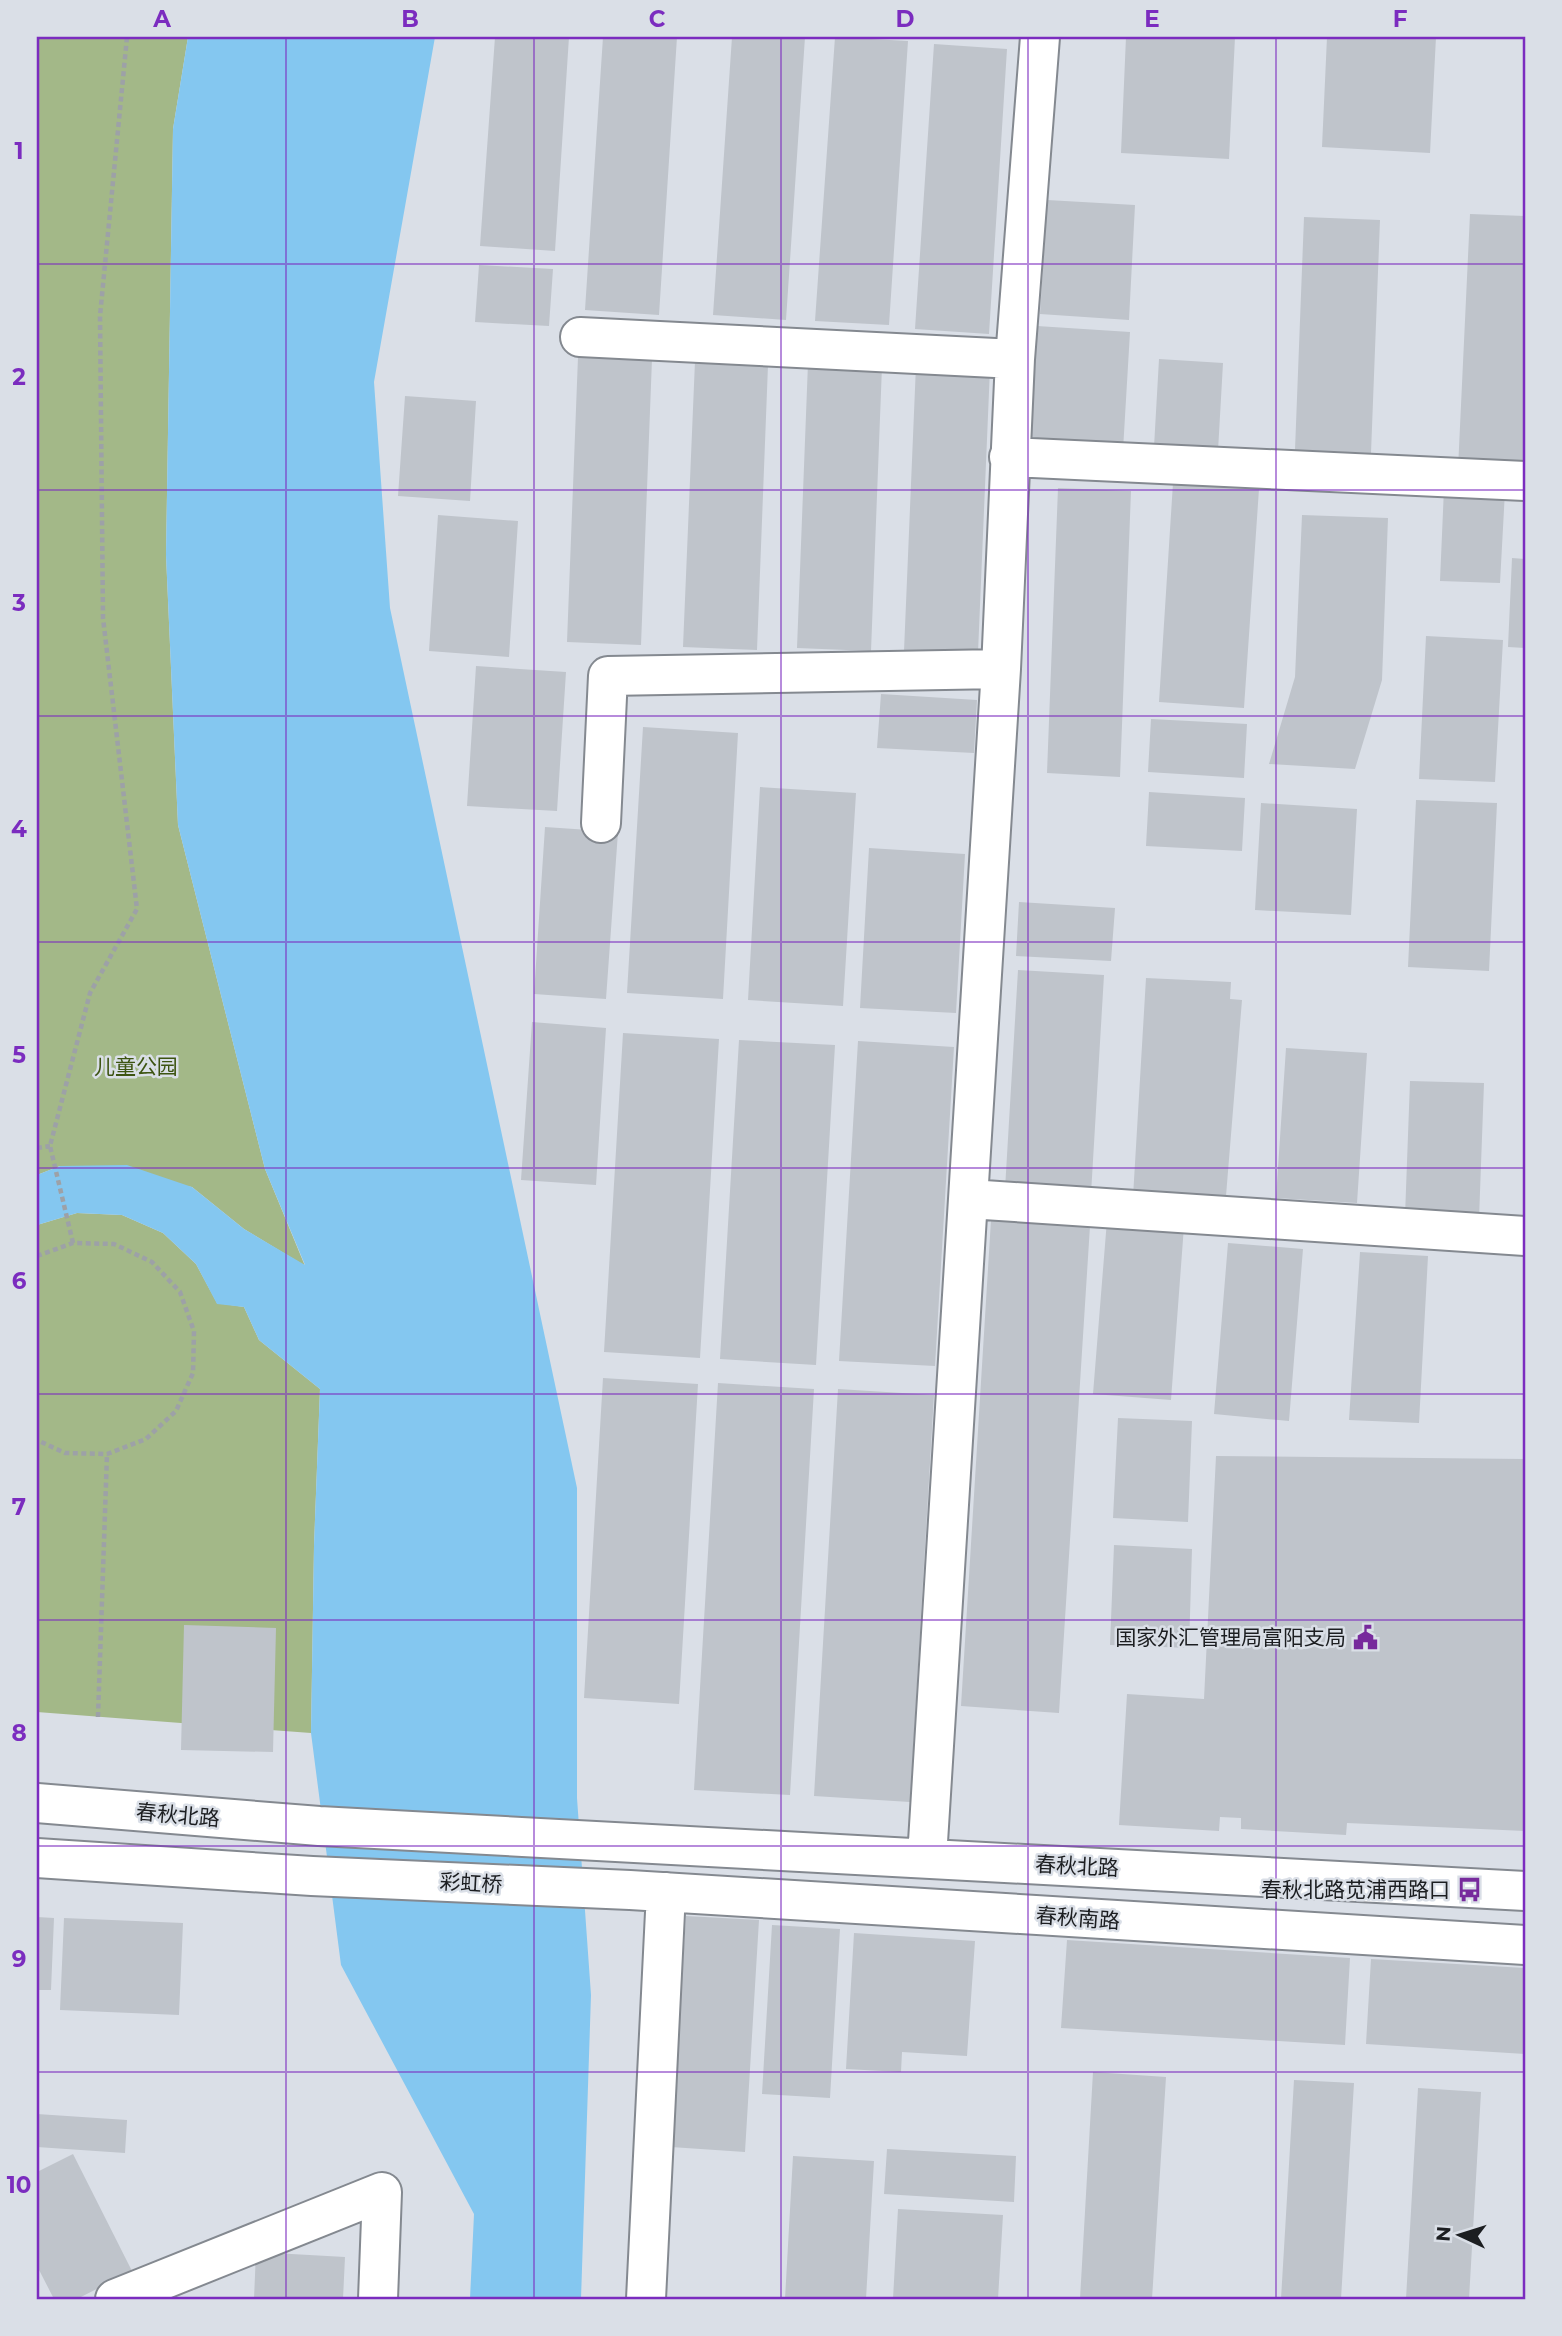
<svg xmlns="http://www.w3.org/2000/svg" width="1562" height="2336" font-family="Montserrat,'Noto Sans SC',sans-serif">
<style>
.green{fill:#a3b888}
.water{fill:#84c7f0}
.building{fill:#bfc4cb}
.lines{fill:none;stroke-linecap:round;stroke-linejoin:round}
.minor-casing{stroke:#848990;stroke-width:42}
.path{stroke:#9da1a7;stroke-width:4.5;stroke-dasharray:5 3.5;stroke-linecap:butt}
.minor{stroke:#fff;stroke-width:38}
.grid{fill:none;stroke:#7b2cbf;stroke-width:2;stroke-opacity:0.55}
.labels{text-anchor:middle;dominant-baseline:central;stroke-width:5;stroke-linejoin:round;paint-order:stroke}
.park-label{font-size:21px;fill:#3d5411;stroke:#dadfe7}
.poi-label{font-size:21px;fill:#1c1e21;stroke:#dadfe7;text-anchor:end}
.street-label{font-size:21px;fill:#1c1e21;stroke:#dadfe7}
.neatline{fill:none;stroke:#7b2cbf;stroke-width:2.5}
.grid-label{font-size:23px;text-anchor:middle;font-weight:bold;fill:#7b2cbf}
</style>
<rect width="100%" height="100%" fill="#dadfe7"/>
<path class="green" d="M37,37h151l-15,92 -7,426 12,270 87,344 40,97 -61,-37 -52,-42 -132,-21 -23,9z
M77,1213l45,2 41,18 33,31 21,39 27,4 15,33 61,49 -6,157 -3,187 -274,-21v-487z"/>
<path class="water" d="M188,37h247l-61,345 16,226 187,880v310l14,197 -10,304h-111l4,-85 -133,-249 -30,-232 3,-187 6,-157 -61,-49 -15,-33 -27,-3 -21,-40 -33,-31 -41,-18 -45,-2 -40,12v-50l23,-9 67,-1 65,22 52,42 61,36 -40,-96 -87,-344 -12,-270 7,-426z"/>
<path class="building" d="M495,37h74l-14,214 -75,-5z
M603,37h74l-18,278 -74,-5z
M732,37h73l-19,283 -73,-5z
M835,37l73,4 -19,284 -74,-4z
M1126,37h109l-6,122 -108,-6z
M1327,37h109l-6,116 -108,-6z
M934,44l73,5 -18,285 -74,-5z
M1047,200l88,5 -6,115 -89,-6z
M1470,214l55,2v256l-67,-3z
M1304,217l76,3 -9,233 -76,-3z
M479,265l74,4 -4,57 -74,-4z
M1037,326l93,6 -7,118 -93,-5z
M578,357l74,2 -11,286 -74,-3z
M1159,359l64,4 -5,88 -64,-4z
M695,361l73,4 -11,285 -74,-3z
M808,363l74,3 -11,285 -74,-3z
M916,365l74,3 -12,285 -74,-2z
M405,396l71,5 -6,100 -72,-5z
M1173,483l86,6 -15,219 -85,-6z
M1058,488l73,3 -11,286 -73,-4z
M1444,488l61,3 -5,92 -60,-2z
M438,515l80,6 -9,136 -80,-6z
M1302,515l86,3 -6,162 -27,89 -86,-5 26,-87z
M1512,558l13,1v89l-17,-1z
M1426,636l77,4 -8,142 -76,-3z
M476,666l90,6 -9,139 -90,-5z
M881,694l96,6 -3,53 -97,-5z
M1151,719l96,5 -3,54 -96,-6z
M643,727l95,6 -15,266 -96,-6z
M760,787l96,6 -13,213 -95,-6z
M1149,792l96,6 -3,53 -96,-5z
M1416,800l81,3 -8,168 -81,-4z
M1261,803l96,6 -6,106 -96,-5z
M545,827l73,5 -12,167 -72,-5z
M869,848l96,6 -9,159 -96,-5z
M1019,902l96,6 -4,53 -95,-5z
M1018,970l86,5 -13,219 -86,-5z
M1146,978l85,4 -1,17 12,1 -16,196 -7,-1v6l-86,-4z
M532,1022l74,6 -10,157 -75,-5z
M623,1033l96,6 -19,319 -96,-6z
M739,1040l96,5 -19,320 -96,-6z
M858,1041l96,6 -19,319 -96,-5z
M1286,1048l81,5 -10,150 -81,-5z
M1410,1081l74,2 -5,136 -74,-3z
M991,1220l99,6 -31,487 -98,-7z
M1107,1220l77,6 -13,174 -78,-6z
M1228,1243l75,6 -14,172 -75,-7z
M1360,1252l68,4 -9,167 -70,-3z
M603,1378l95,6 -19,320 -95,-6z
M718,1383l96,6 -24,406 -96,-5z
M838,1389l96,6 -24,407 -96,-6z
M1118,1418l74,3 -4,101 -75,-4z
M1216,1456l309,3v372l-178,-8 -1,12 -105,-6v-11l-21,-1 -1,14 -100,-6 8,-131 77,5z
M1114,1545l78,4 -3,99 -79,-3z
M184,1625l92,3 -3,124 -92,-2z
M686,1916l73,4 -14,232 -74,-5z
M37,1917l17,1 -3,72h-14z
M64,1918l119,5 -4,92 -119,-5z
M772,1925l68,4 -10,169 -68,-4z
M854,1933l121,8 -8,115 -65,-4 -1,20 -55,-3z
M1067,1940l283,18 -5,87 -284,-17z
M1371,1959l154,9v86l-159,-10z
M1093,2072l73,5 -14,222h-72z
M1294,2080l60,3 -13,216h-60z
M1418,2088l63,4 -12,207h-63z
M37,2114l90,6 -2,33 -88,-6z
M887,2149l129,7 -2,46 -130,-8z
M73,2154l59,117 -55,28h-23l-17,-33v-94z
M793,2156l81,5 -8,138h-81z
M898,2209l105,6 -5,84h-105z
M256,2252l89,5 -2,42h-89z"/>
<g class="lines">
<defs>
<path id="minor" d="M580,337l435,22
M1009,457l516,24
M601,823l7,-147 393,-7
M969,1199l556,37
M37,1803l282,23 1206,65
M37,1858l275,18 318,14 895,55
M927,1858l74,-1189 14,-310 25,-322
M115,2299l267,-107 -4,107
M646,2299l20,-407"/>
</defs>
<use href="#minor" class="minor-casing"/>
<path class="path" d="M37,1148l13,-2
M73,1243l-23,-97 40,-153 47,-84 -34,-291 -3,-302 27,-279
M37,1256l36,-13 41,1 38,18 28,30 14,39 -1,42 -17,38 -30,28 -39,15 -42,-1 -28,-13
M98,1717l9,-263"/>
<use href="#minor" class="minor"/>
</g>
<path class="grid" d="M286,37v2262M534,37v2262M781,37v2262M1028,37v2262M1276,37v2262M37,264h1488M37,490h1488M37,716h1488M37,942h1488M37,1168h1488M37,1394h1488M37,1620h1488M37,1846h1488M37,2072h1488"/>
<defs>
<symbol id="civic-bare" viewBox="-9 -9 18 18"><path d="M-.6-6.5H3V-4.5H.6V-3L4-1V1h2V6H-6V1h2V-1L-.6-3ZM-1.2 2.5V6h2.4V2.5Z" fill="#772a9c" stroke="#dadfe7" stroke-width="2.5" paint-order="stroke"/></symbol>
<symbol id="bus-bare" viewBox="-9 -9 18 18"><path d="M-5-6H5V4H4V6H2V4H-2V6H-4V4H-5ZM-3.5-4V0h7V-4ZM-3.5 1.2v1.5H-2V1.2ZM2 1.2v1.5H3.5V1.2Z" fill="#772a9c" stroke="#dadfe7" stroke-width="2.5" paint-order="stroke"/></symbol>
</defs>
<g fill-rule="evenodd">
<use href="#civic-bare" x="1348" y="1620" width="35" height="35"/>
<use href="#bus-bare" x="1452" y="1872" width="35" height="35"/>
</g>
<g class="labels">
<g class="park-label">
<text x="136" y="1066">儿童公园</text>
</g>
<g class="poi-label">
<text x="1346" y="1637">国家外汇管理局富阳支局</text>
<text x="1450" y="1889">春秋北路苋浦西路口</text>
</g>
<g class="street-label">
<text transform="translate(178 1815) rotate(5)">春秋北路</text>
<text transform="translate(1077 1866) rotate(3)">春秋北路</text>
<text transform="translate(471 1883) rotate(3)">彩虹桥</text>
<text transform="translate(1078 1918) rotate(4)">春秋南路</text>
</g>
</g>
<rect width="1562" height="2336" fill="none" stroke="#dadfe7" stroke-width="77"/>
<g transform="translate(1460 2235) rotate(274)" stroke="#dadfe7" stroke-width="5" paint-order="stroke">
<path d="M0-5L12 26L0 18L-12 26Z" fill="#1c1e21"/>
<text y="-10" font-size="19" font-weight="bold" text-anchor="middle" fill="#1c1e21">N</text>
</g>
<rect x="38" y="38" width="1486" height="2260" class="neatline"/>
<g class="grid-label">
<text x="162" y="27">A</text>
<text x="410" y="27">B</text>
<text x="657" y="27">C</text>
<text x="905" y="27">D</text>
<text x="1152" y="27">E</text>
<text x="1400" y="27">F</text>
<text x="19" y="159">1</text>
<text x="19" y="385">2</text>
<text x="19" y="611">3</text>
<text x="19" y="837">4</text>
<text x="19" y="1063">5</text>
<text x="19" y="1289">6</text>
<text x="19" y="1515">7</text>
<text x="19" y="1741">8</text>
<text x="19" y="1967">9</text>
<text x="19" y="2193">10</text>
</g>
</svg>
